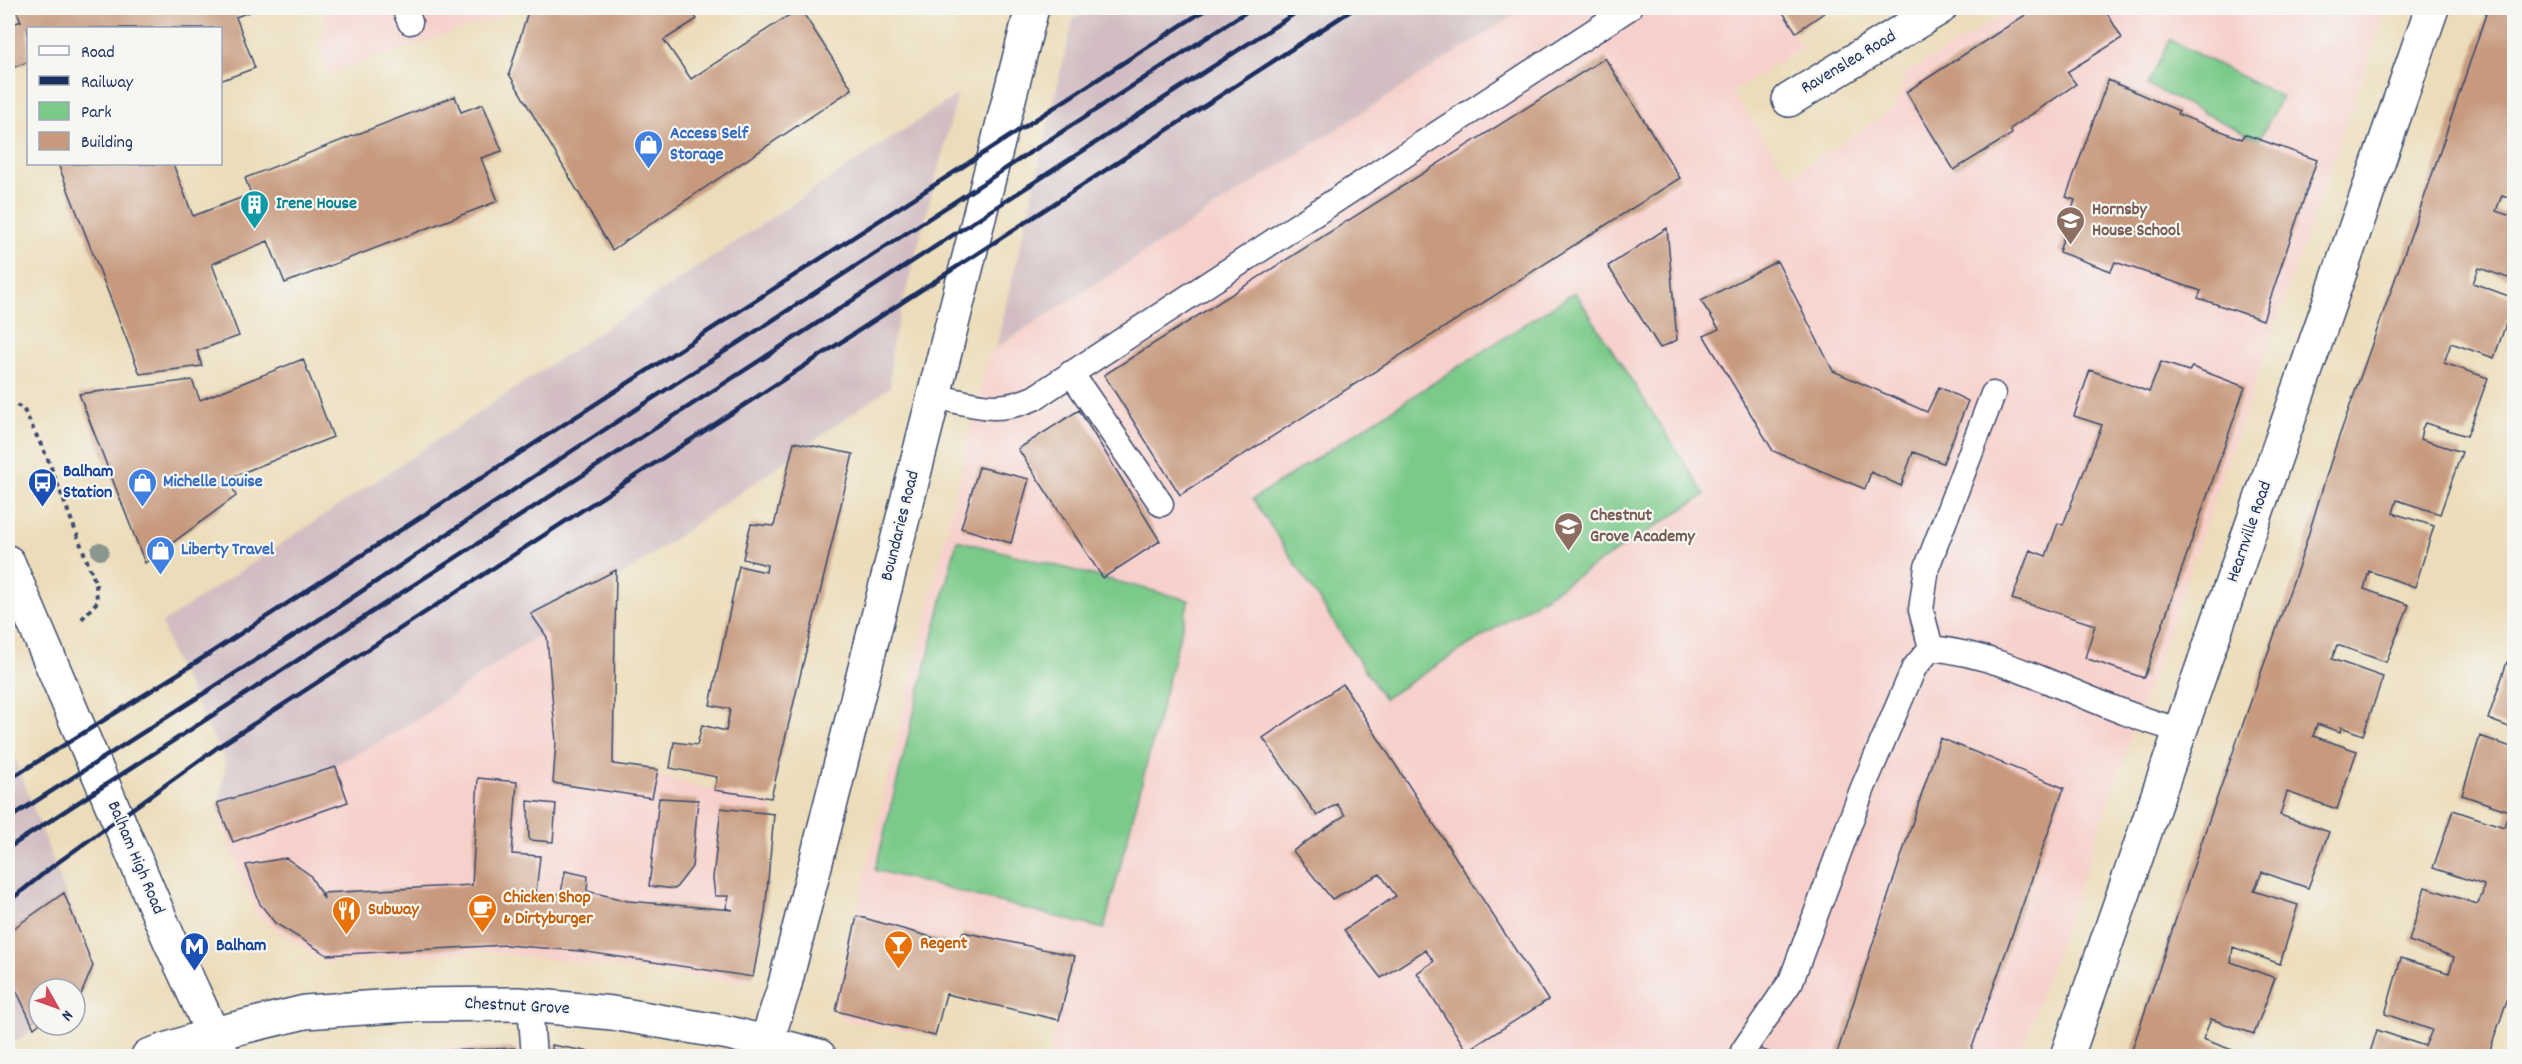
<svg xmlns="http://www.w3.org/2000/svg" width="2522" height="1064" font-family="Dekko,sans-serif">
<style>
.built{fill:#f7d0cb}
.industrial{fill:#d2bec2}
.green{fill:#7bca8a;stroke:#4b7c74;stroke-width:1.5}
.building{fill:#c79a7e}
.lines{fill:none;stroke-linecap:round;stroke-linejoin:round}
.lane-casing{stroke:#3a496c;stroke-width:27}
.street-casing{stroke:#3a496c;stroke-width:36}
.highway-casing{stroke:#3a496c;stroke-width:36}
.path{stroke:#3a496c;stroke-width:4;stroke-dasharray:4.5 4.5;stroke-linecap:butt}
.lane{stroke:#fff;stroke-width:24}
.street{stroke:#fff;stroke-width:33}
.highway{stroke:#fff;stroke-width:33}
.rail{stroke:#1b2f5e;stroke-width:4.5}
.tree{fill:#89978f}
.labels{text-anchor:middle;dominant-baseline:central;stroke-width:4.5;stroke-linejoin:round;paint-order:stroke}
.street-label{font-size:18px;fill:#1b2f5e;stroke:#f6f6f2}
.shop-label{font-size:18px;font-weight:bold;fill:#366cbe;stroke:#f6f6f2;text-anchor:start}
.culture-label{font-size:18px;font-weight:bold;fill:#0d838f;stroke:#f6f6f2;text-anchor:start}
.education-label{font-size:18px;font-weight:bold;fill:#785e54;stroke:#f6f6f2;text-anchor:start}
.transit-label{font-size:18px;font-weight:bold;fill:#164399;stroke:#f6f6f2;text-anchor:start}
.food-label{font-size:18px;font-weight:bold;fill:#c56008;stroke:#f6f6f2;text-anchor:start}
</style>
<rect width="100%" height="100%" fill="#f6f6f2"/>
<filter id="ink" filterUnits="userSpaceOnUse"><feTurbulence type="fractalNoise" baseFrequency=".0167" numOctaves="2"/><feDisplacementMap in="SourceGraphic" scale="12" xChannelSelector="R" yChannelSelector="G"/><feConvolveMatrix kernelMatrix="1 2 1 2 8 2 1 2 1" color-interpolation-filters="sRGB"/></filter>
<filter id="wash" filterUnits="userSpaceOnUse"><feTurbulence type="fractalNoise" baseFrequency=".008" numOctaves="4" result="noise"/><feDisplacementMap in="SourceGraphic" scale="24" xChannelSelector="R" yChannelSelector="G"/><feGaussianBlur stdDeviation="1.35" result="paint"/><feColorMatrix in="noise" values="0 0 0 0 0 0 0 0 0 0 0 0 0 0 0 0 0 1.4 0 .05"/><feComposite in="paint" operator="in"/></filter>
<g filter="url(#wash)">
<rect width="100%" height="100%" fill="#ecddba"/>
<path class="built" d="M325,8h200l-198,66 -8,-28 5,-15z
M1525,8h251l26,40 -70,44 58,84 105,-68 11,-35 110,-65h370l-366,1048h-971l20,-93 -74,-16 -35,-19 -25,108 -91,-16 -10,-14 155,-653z
M598,593l21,177 43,7 111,27 -22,171 -9,7 -264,-31 -151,12 -70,-47 -39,-103 89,-34 63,-32 54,-32z
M324,1045l209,4 45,7h-266z"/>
<path class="industrial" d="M1091,8h434l-529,340 77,-329z
M958,94l-66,251 -2,42 -466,328 -54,32 -63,32 -89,34 8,-50 -55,-110 -9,-30z
M8,740l85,226 -13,31 -5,3v-11h-36v35l-31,24z"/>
<path class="green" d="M2170,40l112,57 -23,43 -112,-55z
M1575,292l130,203 -321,204 -131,-200z
M957,540l232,60 -85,329 -229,-59z"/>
<g id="blocks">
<path class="building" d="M15,8h244l-23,9 19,51 -35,13v-53h-192v34l-19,7 -1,-43 13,-5z
M529,8h159l9,11 -33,21 27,39 109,-71 52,81 -240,161 -103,-176z
M1780,8h51l-35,24z
M2036,8h68l18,30 -55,34 9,12 -66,45 2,5 -58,36 -48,-78z
M2488,8h26v191l-12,-4 -6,16 18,6v63l-35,-12 -6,15 41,15v3l-20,57 -43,-15 -7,20 44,15 -21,58 -42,-13 -3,6 -2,10 42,13 -22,62 -43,-14 -4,13 41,13 -19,61 -46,-16 -5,18 45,16 -23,57 -49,-17 -5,14 51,18 -20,58 -22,-8 -1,5 -23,-8 -4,12 44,15 -20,58 -50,-17 -7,23 49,17 -21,56 -46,-16 -8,19 44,14 -18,59 -47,-17 -2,15 44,16 -21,56 -43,-15 -8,20 45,17h-118l77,-230 93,-264 35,-114 95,-267z
M1605,58l75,120 -500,317 -76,-120z
M2108,80l71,31 -2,3 65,25 2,-5 73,26 -54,160 -65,-22 3,-7 -86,-29 -4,9 -52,-19 16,-52 -9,-3z
M455,96l6,16 22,-8 19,47 -21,7 17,43 -213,82 -17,-42 -56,23 27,72 -42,15 5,15 -62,8 -82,-210h115l20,52 58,-22 -6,-16z
M1667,228l10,112 -17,8 -52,-82z
M1777,261l56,110 94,41 12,-25 29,14 -25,62 -30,-11 -12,34 -30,-14 -6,17 -92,-38 -69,-115 15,-7 -18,-28z
M303,359l30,78 -104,41 7,18 -91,67 -66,-169 113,-14 8,20z
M2161,362l28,9 3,-4 53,20 -101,291 -59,-20 10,-33 -83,-26 18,-49 16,6 12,-33 5,2 39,-100 -28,-9 16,-46 59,22z
M1079,410l81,131 -57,37 -85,-129z
M794,442l59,12 -82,344 -57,-8 3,-13 -47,-9 4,-26 23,3 5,-20 24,6 4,-22 -20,-4 29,-139 27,6 1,-7 -24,-6 5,-24 3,-11 23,2z
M979,467l50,12 -18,64 -50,-15z
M616,570l-3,194 45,6 -6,28 -99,-15 3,-41 -9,-105 -16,-23z
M2507,662l7,2v65l-26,-10z
M1343,684l205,316 -81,51 -50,-78 17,-12 -9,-11 -44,28 -37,-48 52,-34 -16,-22 -48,25 -39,-48 52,-36 -8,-11 -20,12 -54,-78z
M2480,736l34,12v232l-26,76h-119l8,-26 48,16 7,-16 -47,-16 16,-56 48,15 5,-16 -45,-16 16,-54 52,17 5,-9 2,-10 -51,-17 20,-58 51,17 3,-10 2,-6 -47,-16z
M1940,738l124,50 -95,268h-133z
M336,767l12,35 -115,40 -16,-39z
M478,778l39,4 -5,72 28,2 -4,37 14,1h11l4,-23 23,5 -1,15 41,10 105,9 -7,-2 3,-12h-14l-2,-18 8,-70 53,6 -9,99 -12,64 -173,-26 -74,-6 -179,10 -52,-32 -15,-19 -14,-39 40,-7 24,17 14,24 -1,-6 149,-8z
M659,798l39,2 -6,67 -17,22 -26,-3z
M528,801l28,3 -3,38 -24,-2z
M64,893l29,73 -13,31 -5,3v-11h-36v35l-5,4 -26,-55 3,-23 -3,-18z
M857,916l102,29 4,-13 112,24 -16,64 -113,-26 -11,42 -99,-25z
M552,1045l55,10v1h-54z
M1754,1047l27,9h-30z
M515,1048l1,8h-172v-1z"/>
</g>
</g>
<g filter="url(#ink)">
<use href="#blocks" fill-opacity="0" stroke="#3a496c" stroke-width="1.5"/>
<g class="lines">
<defs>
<path id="lane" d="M404,8l6,14
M1071,373l90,131
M934,396c40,8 61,19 100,2l595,-390
M1931,648l-10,-38 6,-43 66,-173
M530,1005l4,51
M1743,1051l48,-70 71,-191 52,-122 17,-20c88,9 165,62 250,82"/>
<path id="street" d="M1789,100l151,-92
M766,1043l18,-55 248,-980
M148,1056l65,-22 92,-22 103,-7 110,-1 94,9 117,20 90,23
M2067,1056l365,-1048"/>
<path id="highway" d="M8,562l162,379 53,115"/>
</defs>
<use href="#lane" class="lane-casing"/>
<use href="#street" class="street-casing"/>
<use href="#highway" class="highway-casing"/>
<path class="path" d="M8,402l15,6 24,49 49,127 1,18 -17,19"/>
<use href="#lane" class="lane"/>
<use href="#street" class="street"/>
<use href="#highway" class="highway"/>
<path class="rail" d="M8,780l173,-108 1027,-664
M8,819l312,-200 255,-170 677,-441
M8,848c432,-279 863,-560 1295,-840
M8,902l45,-36 165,-119 1137,-739"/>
</g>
<circle class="tree" cx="100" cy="551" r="9"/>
</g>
<defs>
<symbol id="shop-pin" viewBox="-11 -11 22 30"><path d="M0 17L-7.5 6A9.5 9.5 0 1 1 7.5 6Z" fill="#3f7fe0" stroke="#f6f6f2"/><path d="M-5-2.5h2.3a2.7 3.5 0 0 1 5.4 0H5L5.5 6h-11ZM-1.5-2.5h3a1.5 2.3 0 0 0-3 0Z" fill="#fff"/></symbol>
<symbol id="building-pin" viewBox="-11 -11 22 30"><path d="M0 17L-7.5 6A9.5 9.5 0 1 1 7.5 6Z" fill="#0f9aa8" stroke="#f6f6f2"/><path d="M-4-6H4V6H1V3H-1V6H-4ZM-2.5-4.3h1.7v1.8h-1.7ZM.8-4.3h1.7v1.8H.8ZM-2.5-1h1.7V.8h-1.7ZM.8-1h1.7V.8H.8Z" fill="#fff"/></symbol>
<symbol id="school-pin" viewBox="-11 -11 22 30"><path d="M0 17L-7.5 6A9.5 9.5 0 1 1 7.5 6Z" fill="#8d6e63" stroke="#f6f6f2"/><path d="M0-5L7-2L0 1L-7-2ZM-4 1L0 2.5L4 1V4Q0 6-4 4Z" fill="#fff"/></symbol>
<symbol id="bus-pin" viewBox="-11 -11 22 30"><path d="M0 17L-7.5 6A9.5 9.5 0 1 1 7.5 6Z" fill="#1a4fb4" stroke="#f6f6f2"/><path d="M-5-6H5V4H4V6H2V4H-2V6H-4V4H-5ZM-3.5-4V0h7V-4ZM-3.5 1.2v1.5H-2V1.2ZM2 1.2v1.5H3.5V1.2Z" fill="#fff"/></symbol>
<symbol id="cafe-pin" viewBox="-11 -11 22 30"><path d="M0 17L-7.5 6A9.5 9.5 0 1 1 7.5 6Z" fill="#e8710a" stroke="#f6f6f2"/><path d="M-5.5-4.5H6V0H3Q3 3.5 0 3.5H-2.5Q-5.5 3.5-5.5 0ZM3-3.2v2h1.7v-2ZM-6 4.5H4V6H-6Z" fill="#fff"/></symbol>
<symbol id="restaurant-pin" viewBox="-11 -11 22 30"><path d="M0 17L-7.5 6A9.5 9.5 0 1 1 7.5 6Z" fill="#e8710a" stroke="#f6f6f2"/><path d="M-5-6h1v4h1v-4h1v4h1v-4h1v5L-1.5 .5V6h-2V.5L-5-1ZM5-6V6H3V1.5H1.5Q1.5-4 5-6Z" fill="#fff"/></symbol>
<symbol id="bar-pin" viewBox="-11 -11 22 30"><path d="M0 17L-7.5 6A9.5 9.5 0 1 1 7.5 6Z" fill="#e8710a" stroke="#f6f6f2"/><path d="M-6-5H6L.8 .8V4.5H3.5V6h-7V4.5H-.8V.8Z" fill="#fff"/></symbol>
<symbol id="metro-pin" viewBox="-11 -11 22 30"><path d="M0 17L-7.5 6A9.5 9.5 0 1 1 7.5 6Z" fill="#1a4fb4" stroke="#f6f6f2"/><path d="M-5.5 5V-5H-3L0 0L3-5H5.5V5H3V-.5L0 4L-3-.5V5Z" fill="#fff"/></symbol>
</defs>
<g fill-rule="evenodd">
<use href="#shop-pin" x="632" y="128" width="33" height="45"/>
<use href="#building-pin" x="238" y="188" width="33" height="45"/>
<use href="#school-pin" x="2054" y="204" width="33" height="45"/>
<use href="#bus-pin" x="26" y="466" width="33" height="45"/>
<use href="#shop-pin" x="126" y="466" width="33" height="45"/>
<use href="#school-pin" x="1552" y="510" width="33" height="45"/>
<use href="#shop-pin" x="144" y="534" width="33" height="45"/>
<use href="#cafe-pin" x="466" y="892" width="33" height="45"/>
<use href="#restaurant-pin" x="330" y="894" width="33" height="45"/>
<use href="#bar-pin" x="882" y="928" width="33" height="45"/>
<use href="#metro-pin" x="178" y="930" width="33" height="45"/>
</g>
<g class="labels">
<g class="street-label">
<text transform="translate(1849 63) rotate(-31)">Ravenslea Road</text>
<text transform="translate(901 526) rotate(-76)">Boundaries Road</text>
<text transform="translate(2250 532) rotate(-71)">Hearnville Road</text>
<text transform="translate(135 858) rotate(67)">Balham High Road</text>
<text transform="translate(517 1007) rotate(3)">Chestnut Grove</text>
</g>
<g class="shop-label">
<text x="670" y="134">Access Self<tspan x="670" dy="21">Storage</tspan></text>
<text x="163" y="482">Michelle Louise</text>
<text x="181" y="550">Liberty Travel</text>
</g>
<g class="culture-label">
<text x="276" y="204">Irene House</text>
</g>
<g class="education-label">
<text x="2092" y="210">Hornsby<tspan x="2092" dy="21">House School</tspan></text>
<text x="1590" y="516">Chestnut<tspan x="1590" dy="21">Grove Academy</tspan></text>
</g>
<g class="transit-label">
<text x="63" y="472">Balham<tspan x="63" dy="21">Station</tspan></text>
<text x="216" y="946">Balham</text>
</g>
<g class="food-label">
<text x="503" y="898">Chicken Shop<tspan x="503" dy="21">&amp; Dirtyburger</tspan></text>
<text x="368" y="910">Subway</text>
<text x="920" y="944">Regent</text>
</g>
</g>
<rect width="2522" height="1064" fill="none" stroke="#f6f6f2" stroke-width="30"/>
<rect x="27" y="27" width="195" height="138" fill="#f6f6f2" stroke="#9ea6b7" stroke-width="1.5"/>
<rect x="39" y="46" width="30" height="9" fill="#ffffff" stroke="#9ea6b7" stroke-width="1.5"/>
<text x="81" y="57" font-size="18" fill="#1b2f5e">Road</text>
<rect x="39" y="76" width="30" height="9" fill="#1b2f5e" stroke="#9ea6b7" stroke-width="1.5"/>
<text x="81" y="87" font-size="18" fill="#1b2f5e">Railway</text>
<rect x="39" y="102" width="30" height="18" fill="#7bca8a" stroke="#9ea6b7" stroke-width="1.5"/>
<text x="81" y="117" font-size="18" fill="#1b2f5e">Park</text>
<rect x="39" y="132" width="30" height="18" fill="#c79a7e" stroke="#9ea6b7" stroke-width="1.5"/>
<text x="81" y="147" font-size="18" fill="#1b2f5e">Building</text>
<g transform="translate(57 1007) rotate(130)"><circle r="28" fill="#f6f6f2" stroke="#9ea6b7" stroke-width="1.5"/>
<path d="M0-4.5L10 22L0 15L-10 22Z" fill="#d1495b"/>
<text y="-9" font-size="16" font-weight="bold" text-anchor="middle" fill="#1b2f5e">N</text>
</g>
</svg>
